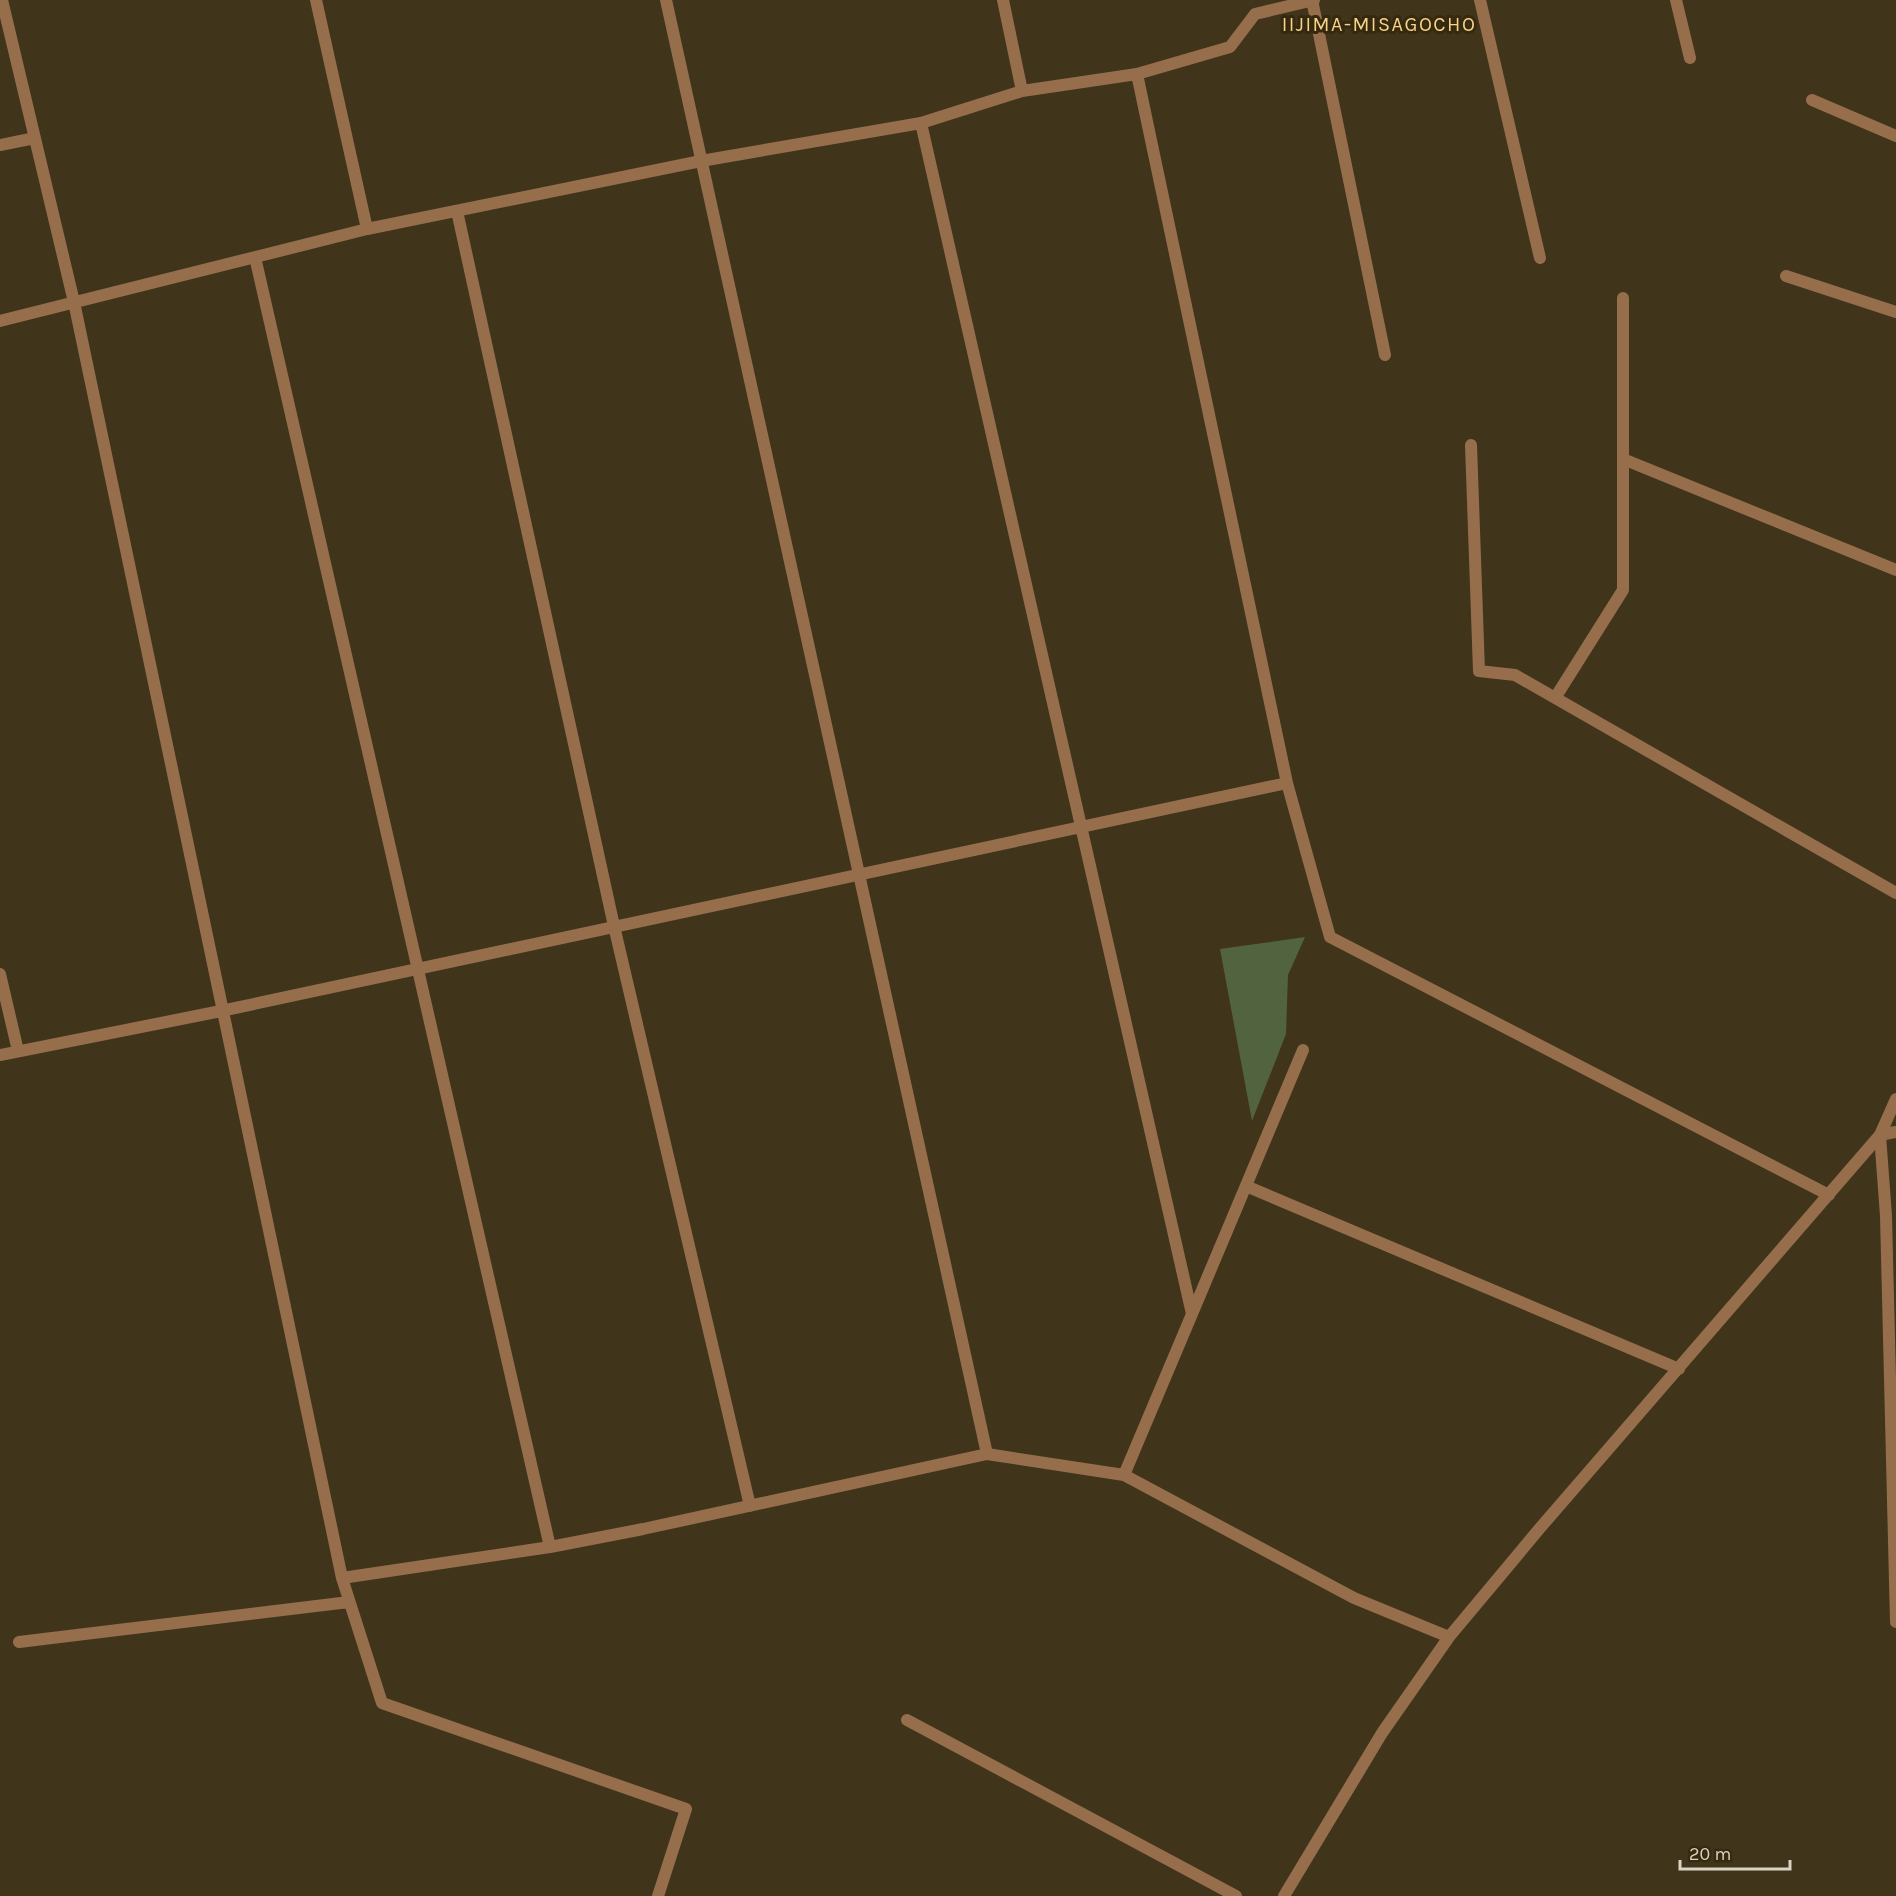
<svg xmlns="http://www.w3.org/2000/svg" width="1896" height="1896" font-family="Karla,sans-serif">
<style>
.green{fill:#52643f}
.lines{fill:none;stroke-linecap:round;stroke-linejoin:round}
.minor{stroke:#966e4c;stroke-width:12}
.tertiary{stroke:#966e4c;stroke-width:12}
.labels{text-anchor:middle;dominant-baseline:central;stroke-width:6;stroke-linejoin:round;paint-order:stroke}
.quarter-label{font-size:20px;letter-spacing:1.5px;fill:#f9d28a;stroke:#352a0f}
</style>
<rect width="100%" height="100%" fill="#40341a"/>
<path class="green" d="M1305,937l-17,38 -2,59 -34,87 -32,-172z"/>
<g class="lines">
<path class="minor" d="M2,0l72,302 268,1276 208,-31 93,-18 344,-75 137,21 230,123 95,39
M316,0l51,229
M1003,0l19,91
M1312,0l73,355
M1480,0l60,258
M1676,0l14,58
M1137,74l150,709 43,154 499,258
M1812,100l84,36
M921,123l271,1191 -68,161
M0,145l35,-7
M457,211l157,715 136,580
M255,257l295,1290
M1786,276l110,36
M0,321l367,-92 334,-68 220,-38 101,-32 115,-17 93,-27 25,-33 59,-14
M1471,445l8,226 36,4 381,218
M1623,459l273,111
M1555,698l68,-108v-292
M0,974l18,77
M0,1055l221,-44 1066,-228
M1880,1135l6,81 10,406
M1880,1135l16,-3
M1246,1186l433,183
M1192,1314l111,-264
M342,1578l40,125 304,106 -28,87
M19,1642l330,-40
M907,1720l329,176
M1284,1896l98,-163 67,-96 91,-109 340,-393 16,-36"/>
<path class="tertiary" d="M666,0l321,1454"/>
</g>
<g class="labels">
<g class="quarter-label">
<text x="1379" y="24">IIJIMA-MISAGOCHO</text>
</g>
</g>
<path d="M1680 1860v9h110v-9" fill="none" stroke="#dad3c4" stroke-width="3"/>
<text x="1689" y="1860" font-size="18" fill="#dad3c4" stroke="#352a0f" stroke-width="4.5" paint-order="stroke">20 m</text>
</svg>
